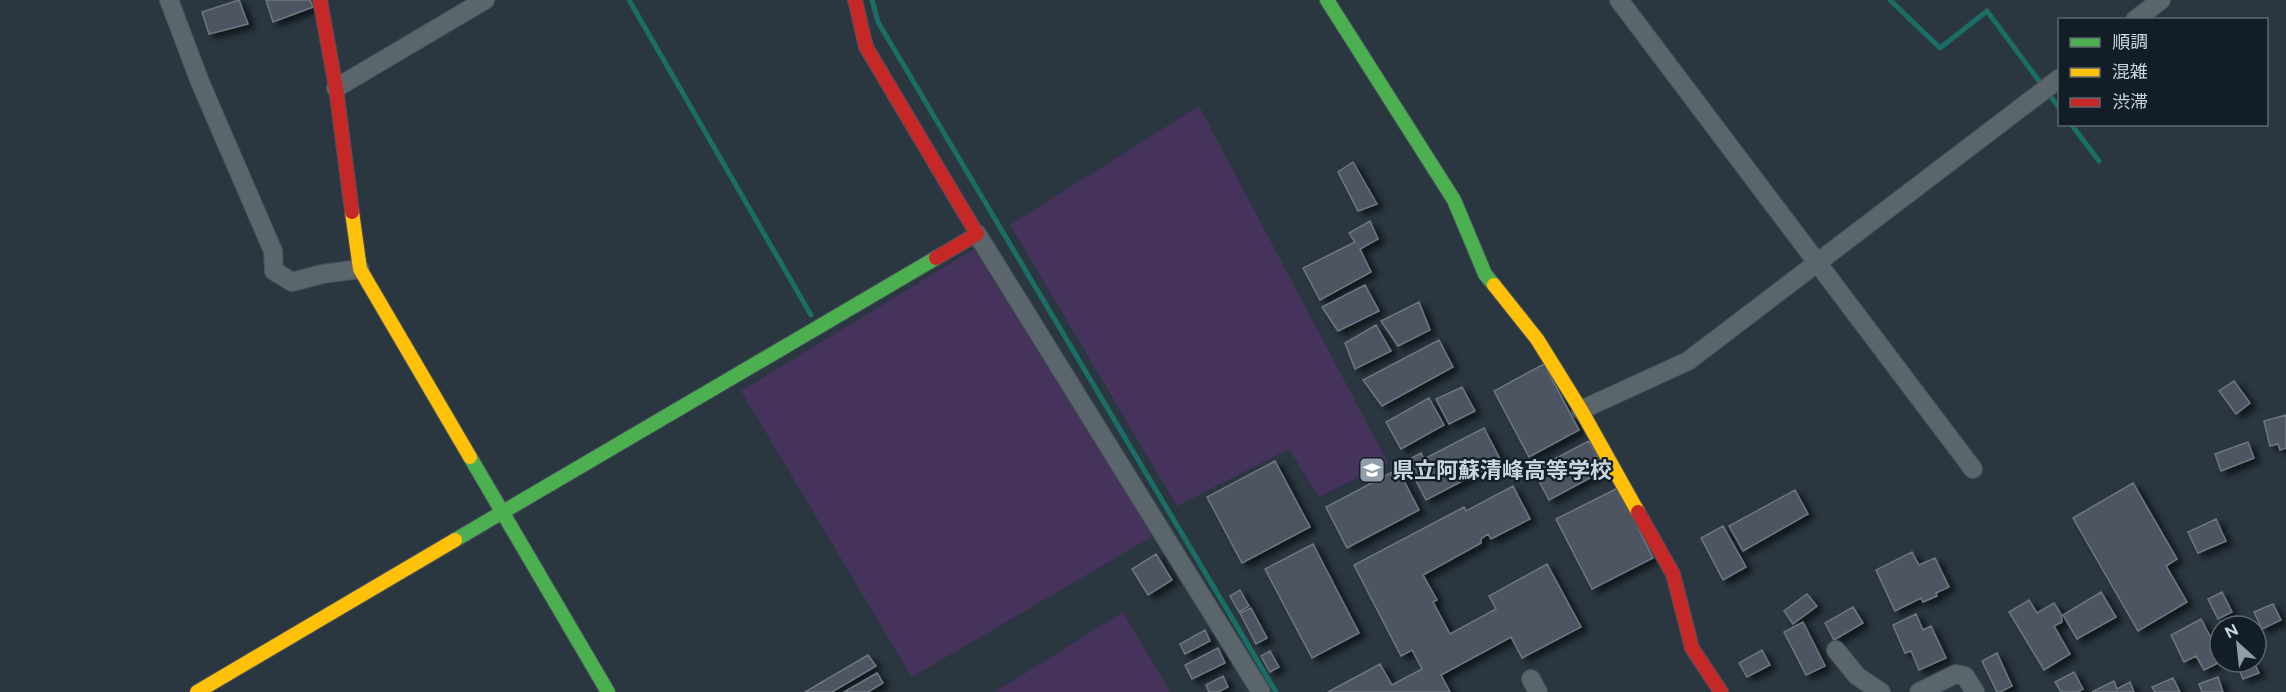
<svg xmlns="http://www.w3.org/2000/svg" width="2286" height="692" font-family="Figtree,'Noto Sans JP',sans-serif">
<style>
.green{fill:#46335c}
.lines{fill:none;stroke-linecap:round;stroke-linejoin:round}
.stream{stroke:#1b6e65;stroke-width:5}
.building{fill:#4d5463;stroke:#6f7680;stroke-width:1.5;filter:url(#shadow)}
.street-casing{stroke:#47525b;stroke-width:20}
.fast-casing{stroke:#47525b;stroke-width:16}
.slow-casing{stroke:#47525b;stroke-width:16}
.jam-casing{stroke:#47525b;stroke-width:16}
.street{stroke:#5b656c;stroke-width:18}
.fast{stroke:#4caf50;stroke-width:14}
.slow{stroke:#ffc107;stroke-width:14}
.jam{stroke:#c62828;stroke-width:14}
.labels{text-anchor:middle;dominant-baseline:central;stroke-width:4.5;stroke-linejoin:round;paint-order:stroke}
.poi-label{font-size:22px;font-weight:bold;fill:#c9d6e2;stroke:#131d26;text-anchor:start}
</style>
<defs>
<filter id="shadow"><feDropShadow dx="6" dy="4" stdDeviation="3" flood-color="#0009"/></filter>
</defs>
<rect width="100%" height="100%" fill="#2a3640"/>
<path class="green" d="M1199,106l189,357 -69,34 -30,-48 -112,57 -167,-281z
M974,249l179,287 -241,141 -171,-286z
M1123,612l47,80h-175z"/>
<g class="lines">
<path class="stream" d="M629,0l182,315
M872,0l6,22 398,670
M1890,0l50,48 47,-37 73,98
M2071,124l28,37"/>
</g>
<path class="building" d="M239,0l9,24 -39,10 -7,-22z
M266,0h44l3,7 -40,15z
M1353,162l24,42 -19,7 -20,-39z
M1370,221l8,18 -18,10 11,23 -51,28 -17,-32 52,-26 -6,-9z
M1365,285l14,26 -41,20 -16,-24z
M1419,302l11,28 -32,16 -17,-25z
M1376,325l15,26 -36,18 -10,-26z
M1439,340l14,27 -71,39 -19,-26z
M1544,364l35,66 -50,27 -35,-66z
M2234,381l16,22 -14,11 -17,-23z
M1462,387l13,24 -26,13 -13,-25z
M1429,398l15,27 -43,24 -15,-27z
M2286,415v33l-6,2 -2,-6 -8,2 -6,-25z
M1484,428l17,33 -75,39 -20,-39 15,-8 3,6z
M1589,441l16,29 -56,30 -16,-30z
M2248,442l6,16 -33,13 -6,-17z
M1275,461l35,66 -68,36 -35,-66z
M1398,469l21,41 -72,38 -21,-41z
M2133,483l44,76 -11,7 21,36 -49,29 -65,-113z
M1513,486l17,33 -39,20 -3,-5 -7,5v4l-58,32 14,25 -4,2 17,32 46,-25 -7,-13 58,-32 34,63 -59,31 -11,-21 -70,38 9,17h-122l52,-28 12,21 30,-16 -10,-19 -11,6 -47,-91 110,-58 2,4z
M1618,488l35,70 -61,31 -36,-70z
M1795,490l13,24 -65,37 -14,-25z
M2216,519l10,22 -28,12 -10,-21z
M1723,526l23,41 -23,13 -22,-42z
M1313,544l46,89 -47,25 -47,-89z
M1912,552l7,13 16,-7 14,29 -13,6 1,3 -14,6 -2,-4 -26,13 -19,-41z
M1156,554l16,26 -24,15 -16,-26z
M1240,590l9,16 -10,6 -9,-16z
M2101,592l15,25 -39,22 -14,-24z
M2222,592l10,20 -14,7 -10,-20z
M1807,594l10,12 -24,18 -9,-13z
M2029,600l8,13 17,-10 7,11 1,8 -8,4 16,28 -26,16 -35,-58z
M2273,604l8,16 -19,9 -8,-17z
M1853,607l10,16 -29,17 -9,-17z
M1251,608l16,30 -11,6 -16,-31z
M1916,614l7,16 8,-4 15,32 -27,12 -8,-19 -6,2 -12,-28z
M2236,616l4,10h-19l-1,-4z
M2201,619l19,36v7l-16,8 -8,-14 -12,6 -13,-27z
M1803,622l22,44 -19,9 -22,-43z
M1205,630l5,11 -25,13 -5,-10z
M1218,648l7,15 -33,16 -7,-14z
M1762,650l8,15 -23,12 -8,-14z
M1270,651l9,16 -9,5 -9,-16z
M1997,653l15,33 -12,6h-3l-15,-31z
M868,655l8,11 -44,26h-27z
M2236,662h18l5,11 -16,6z
M2074,672l9,17 -5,3h-17l-6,-10z
M877,673l6,10 -15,9h-24z
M1223,676l5,11 -10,5h-9l-3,-7z
M2218,677l5,15h-21l-3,-8z
M2173,678l7,14h-25l-3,-5z
M2114,681l3,8 13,-7 4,10h-42z"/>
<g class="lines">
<defs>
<path id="street" d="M169,0l31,82 73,169 1,20 18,11 30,-8 38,-5
M1619,0l354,469
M2135,20l26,-20
M336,88l149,-88
M977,234l284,458
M1581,410l107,-49 372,-283
M1836,650l21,26 24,16
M1531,679l7,13
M1919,692l37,-18 9,2 10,16"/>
<path id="fast" d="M1327,0l127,200 31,74 9,11
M470,457l138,235
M455,540l481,-282"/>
<path id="slow" d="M352,212l8,57 110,188
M1494,285l43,54 44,71 57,102
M197,692l258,-152"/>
<path id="jam" d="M320,0l16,88 16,124
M855,0l11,47 111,187 -41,24
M1638,512l35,62 19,74 29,44"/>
</defs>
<use href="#street" class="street-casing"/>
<use href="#fast" class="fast-casing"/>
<use href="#slow" class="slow-casing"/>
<use href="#jam" class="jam-casing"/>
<use href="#street" class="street"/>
<use href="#fast" class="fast"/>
<use href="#slow" class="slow"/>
<use href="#jam" class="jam"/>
</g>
<defs>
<symbol id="school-square" viewBox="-11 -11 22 22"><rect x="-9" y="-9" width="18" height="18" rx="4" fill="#919ea9" stroke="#131d26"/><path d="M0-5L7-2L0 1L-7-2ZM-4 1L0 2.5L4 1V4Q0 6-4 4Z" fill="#fff"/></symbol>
</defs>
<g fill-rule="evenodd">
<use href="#school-square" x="1357" y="455" width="30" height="30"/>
</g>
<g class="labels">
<g class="poi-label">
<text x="1392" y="470">県立阿蘇清峰高等学校</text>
</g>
</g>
<rect x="2058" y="18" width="210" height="108" fill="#131d26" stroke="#5c6771" stroke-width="1.5"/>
<rect x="2070" y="38" width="30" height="9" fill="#4caf50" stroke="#5c6771" stroke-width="1.5"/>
<text x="2112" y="48" font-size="18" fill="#c9d6e2">順調</text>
<rect x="2070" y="68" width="30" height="9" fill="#ffc107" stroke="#5c6771" stroke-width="1.5"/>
<text x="2112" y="78" font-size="18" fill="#c9d6e2">混雑</text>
<rect x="2070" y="98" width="30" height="9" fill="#c62828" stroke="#5c6771" stroke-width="1.5"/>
<text x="2112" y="108" font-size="18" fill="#c9d6e2">渋滞</text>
<g transform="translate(2238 644) rotate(333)"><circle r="28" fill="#131d26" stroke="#5c6771" stroke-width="1.5"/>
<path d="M0-4.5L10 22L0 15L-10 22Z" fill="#919ea9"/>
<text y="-9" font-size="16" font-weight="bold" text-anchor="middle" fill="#c9d6e2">N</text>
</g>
</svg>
